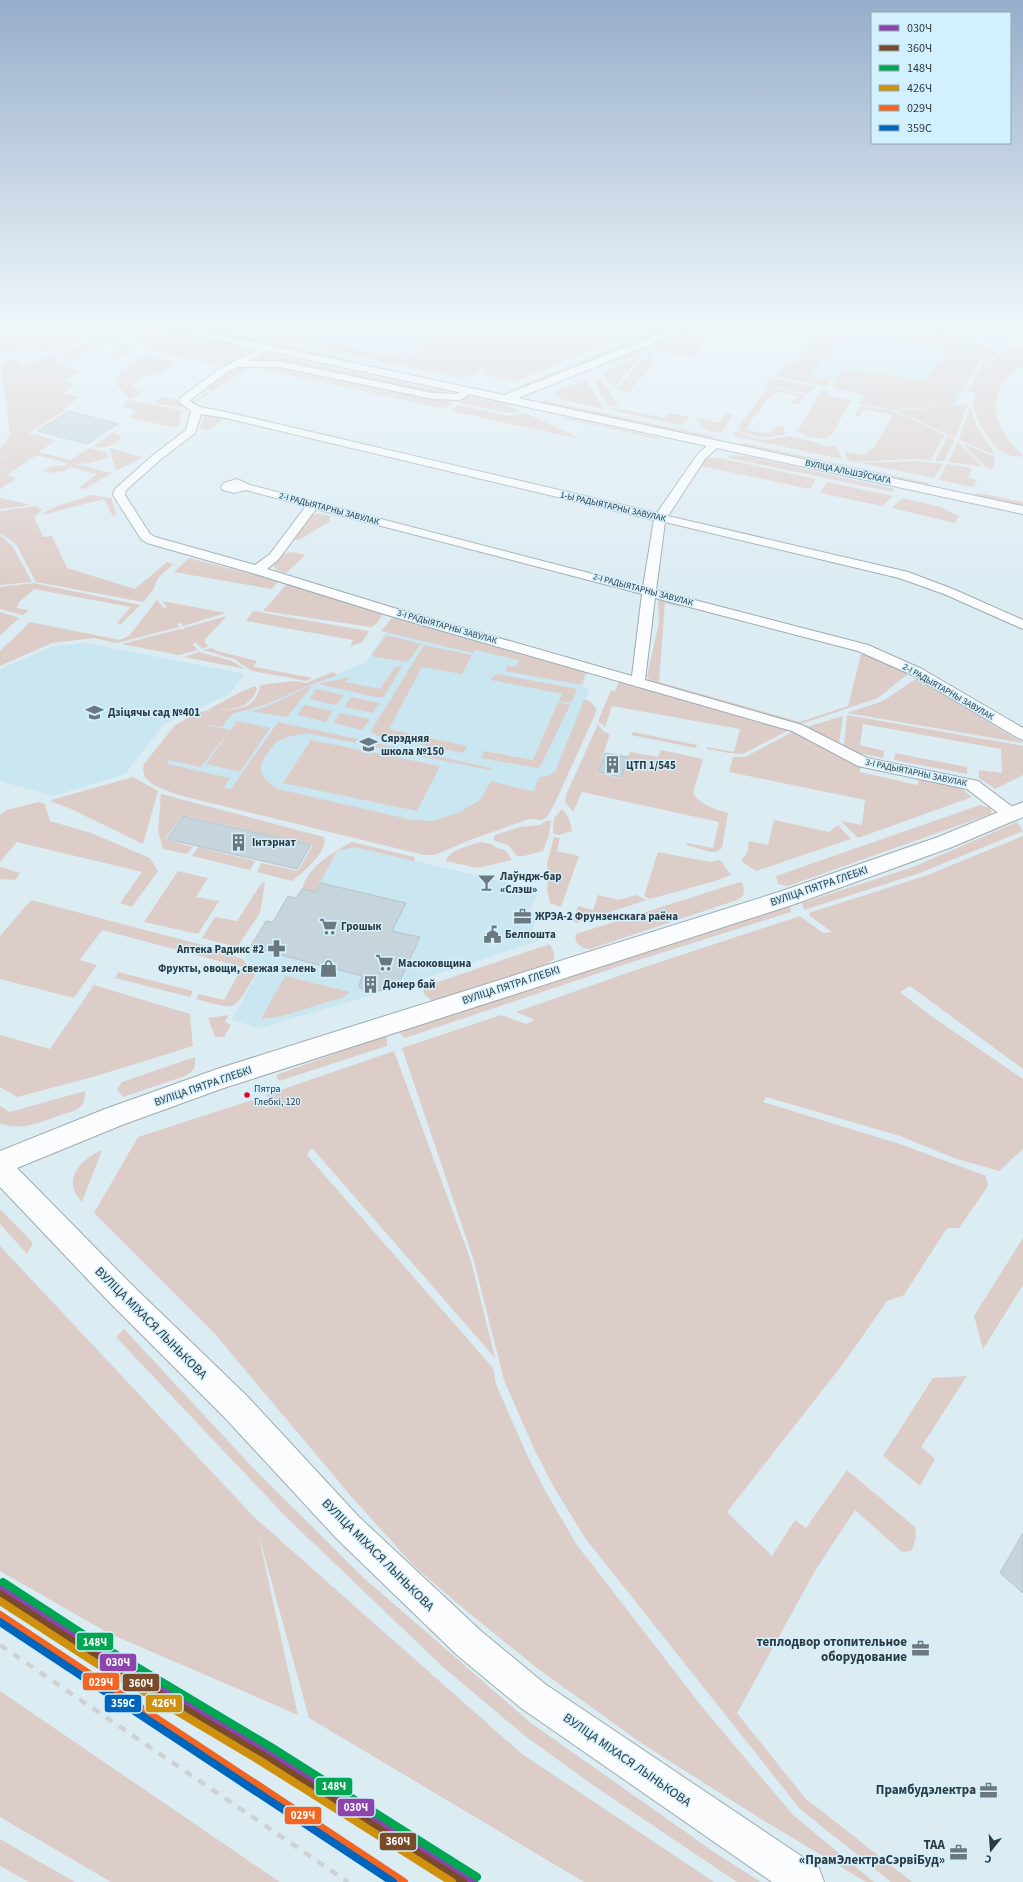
<svg xmlns="http://www.w3.org/2000/svg" width="1023" height="1882" font-family="'Source Sans 3',sans-serif">
<style>
.built{fill:#cae6f1}
.green{fill:#ddcdc9}
.building{fill:#c5d5db;stroke:#b7c4c9}
.lines{fill:none;stroke-linecap:round;stroke-linejoin:round}
.minor-casing{stroke:#9eabb0;stroke-width:2}
.tertiary-casing{stroke:#9eabb0;stroke-width:2}
.secondary-casing{stroke:#9eabb0;stroke-width:2}
.minor{fill:#fafcfd;fill-rule:evenodd}
.tertiary{fill:#fafcfd;fill-rule:evenodd}
.secondary{fill:#fafcfd;fill-rule:evenodd}
.rail{stroke:#ced2d4;stroke-width:4.5;stroke-dasharray:8 8;stroke-linecap:butt}
.rail-1-casing{stroke:#d2f0fd;stroke-width:10}
.rail-2-casing{stroke:#d2f0fd;stroke-width:10}
.rail-3-casing{stroke:#d2f0fd;stroke-width:10}
.rail-4-casing{stroke:#d2f0fd;stroke-width:10}
.rail-5-casing{stroke:#d2f0fd;stroke-width:10}
.rail-6-casing{stroke:#d2f0fd;stroke-width:10}
.rail-1{stroke:#8e44ad;stroke-width:8}
.rail-2{stroke:#7a4b2a;stroke-width:8}
.rail-3{stroke:#00a651;stroke-width:8}
.rail-4{stroke:#cf900d;stroke-width:8}
.rail-5{stroke:#f26522;stroke-width:8}
.rail-6{stroke:#0065bd;stroke-width:8}
.bus-dot{fill:#e4002b;stroke:#d2f0fd;stroke-width:1.5}
.labels{text-anchor:middle;dominant-baseline:central;stroke-width:3;stroke-linejoin:round;paint-order:stroke}
.far-street-label{font-size:9px;fill:#2f3a40;stroke:#d2f0fd}
.bus-label{font-size:10px;fill:#2f3a40;stroke:#d2f0fd;text-anchor:start}
.poi-label{font-size:11px;font-weight:bold;fill:#2f3a40;stroke:#d2f0fd;text-anchor:start}
.street-label{font-size:11px;fill:#2f3a40;stroke:#d2f0fd}
.near-street-label{font-size:13px;fill:#2f3a40;stroke:#d2f0fd}
.near-poi-label{font-size:13px;font-weight:bold;fill:#2f3a40;stroke:#d2f0fd;text-anchor:end}
.line-badge{stroke:#d2f0fd;stroke-width:1.5}
.badge-label{font-size:11px;text-anchor:middle;font-weight:bold;fill:#fff}
</style>
<rect width="100%" height="100%" fill="#dcecf3"/>
<path class="built" d="M236,324h214l-44,35z
M926,324h97v11l-24,12z
M911,329l74,26 -30,50 -147,-29 35,-39z
M391,624l197,48 -5,14 6,5 -39,105 -101,45 -283,-63 -13,-17 27,-34 54,-15 131,-49z
M87,643l158,31 -17,21 -64,29 -39,50 -72,22 -53,-15v-112l53,-23z
M355,847l184,43 -10,23 9,2 -6,16 8,9 -141,47 -139,41 -28,-8 24,-45 -11,-17 21,-37 7,1 15,-26 8,2 6,-9 13,3 22,-41z"/>
<path class="green" d="M0,324h51l2,4 -4,14 1,10 -27,-6 -13,7 -10,-1z
M55,324l12,2 -3,7 17,3 -29,5 4,-13z
M83,324h51l119,27 -20,12 -15,2 -64,-14 -16,-11 -52,-11 -3,-2z
M175,324h13l166,36 -16,-1z
M201,324h35l169,35 46,-35h205l-140,57 -33,-6 2,-4 -5,-1c-7,9 -18,8 -28,6z
M671,324h8l-155,63 -4,-1z
M702,324h10l-95,39 -2,-2z
M825,324h93l77,26 -10,5 -74,-26 -68,8 -35,39 22,4 -3,7 -55,-12 22,-13z
M714,325l-20,32 -43,-6z
M905,332l9,4 -26,4 -9,-4z
M927,336l56,20 -31,48 -115,-23 2,-12 31,6 13,-2 39,9 27,-32 -30,-7 -30,-2z
M81,337l-25,15h-3l-2,-10z
M93,337l40,8 3,4 -20,11 -9,-2 18,-12 -18,-4 -17,10 -4,-1 -20,13 -3,-3 -1,-5 6,-5 11,-6 16,-1 -5,-4z
M1023,347v18c-41,25 -31,62 0,91 -4,1 -9,1 -14,-1 -21,-9 -30,-32 -37,-52 13,-27 17,-53 51,-56z
M1001,349h5l-13,7 -18,37 -8,-2 21,-36z
M51,353l4,3v7l4,3 23,4 -17,11 10,4 -12,8 17,4 -17,12 3,1 -38,23 28,7 -17,12 31,8 19,-12 17,4 2,6 -18,5 -25,2 2,-2 -30,-8 -30,20 10,3 -17,11v-31l6,-4 -6,3v-8l10,-14 -8,-70 2,-3 7,-4 4,1 5,7 2,1 29,-12z
M648,353l7,1 -5,5 8,2 -30,31 -12,-2z
M268,354l185,39 -22,1 -152,-31h-35l16,-8z
M641,355l-27,33 -12,-15z
M144,356l32,6 -17,11 -13,2 -16,11 15,5 -16,8 -14,-17 4,-9 19,-11 -3,-1z
M259,366h16l181,32 -11,11 -189,-41z
M236,367h14l-58,37 -5,-4 7,1 17,-11 -7,-2 13,-11z
M601,378l18,29 -11,-2 -14,-24z
M771,378l43,9 -6,7 -43,-9z
M586,380l18,29 -42,-9 -8,-7z
M834,381l118,23 3,1 -60,5 -36,-6 6,-9 -32,-7z
M768,387l37,8 -6,9 -7,-1 5,-7 -19,-4 -2,2h-3l-10,10 1,1 -7,10 -2,-1 -9,16 24,4 5,-7h8l1,5 3,2 -24,4 -22,-6 -3,-5z
M821,390l7,1 -2,4 25,5 -19,34 -6,5 -20,-3 -8,-5z
M466,396l43,9 8,5v2l-9,1 -49,-10z
M163,397l19,4 -1,7 -27,-5z
M128,400l53,10 -1,14 -4,4 -47,-11 6,-4 -1,-3 -13,-3z
M541,400l175,37 -8,2 -163,-35z
M968,404l-13,34 -58,-27 63,-6z
M458,405l51,11 16,-3 48,22 3,3 -124,-27z
M860,406l34,5 51,24 -14,25 -15,-1 -61,3 -8,-2 -3,-9 20,4 6,-6h3l20,-34 -29,-6 -5,8 -4,-1z
M970,406l6,18 19,31 -36,-15z
M610,407l54,11 5,-5 21,4 -8,8 -68,-14z
M726,413l7,2 -12,18 -15,-3 -11,-12 24,5z
M205,415l18,5 -15,10 -8,-2z
M564,417l93,20 1,2 -93,-20z
M737,430l7,5 20,5 27,-4 31,8 -1,2h15l6,13 -110,-23z
M112,433h4l6,5c-10,8 -15,11 -28,8z
M948,436l7,4 -11,21h-9z
M958,442l25,25 -35,-5z
M744,443l185,40 -2,4 -185,-41z
M962,443l33,14 -2,12 -7,-2z
M109,448l34,9 -27,14z
M730,455l16,1 149,33 -2,3 -164,-34z
M707,458h12l97,21 -6,10 -109,-23z
M916,461l27,3 -9,14 -75,-15z
M76,464l36,9 -28,16 -5,-1 18,-14 -27,-7 -7,5 -4,-1 -4,2 -13,-2c9,-7 23,-5 34,-7z
M946,464l26,4 -4,10 9,2 -4,7 -34,-7z
M827,482l66,14 -11,10 -62,-13z
M978,493l45,9v4l-47,-9z
M91,495l20,3 6,16 -4,3 -9,-18 -62,16c8,-9 37,-15 49,-20z
M0,498l31,7 -31,4z
M902,498l39,9 18,9 -4,7 -63,-15z
M36,506l6,4 -8,7 9,20 9,-1 15,32 68,21 32,-27 6,2 -15,14 -5,12 -10,12 -107,-20 -20,-38 -16,-11v-22z
M319,514l11,2v5l-31,19 -7,-1 18,-24z
M0,535l13,12 19,35 -32,3z
M293,552l12,3 -19,18 -10,-3 -3,-7c5,-7 11,-10 20,-11z
M189,558l70,18 19,6 -6,7 -98,-17z
M33,583l107,22 -19,19 -4,-1 14,-16 -97,-18 -17,15h2l-3,4 13,2 -6,5 -23,-6v-22z
M287,584l95,30c-1,5 -5,11 -11,13l-108,-16z
M658,599h6l20,9 -19,-5 -6,79 141,40 48,-16 13,-52 10,1 38,18 -31,25 -80,27 -146,-41 -5,-8 12,-53z
M157,600l7,8 3,-1 -5,-6 64,12 -43,13 -2,-3 -4,1 2,3 -62,16 -23,-5 -42,5 -52,23v-15l30,-29 90,18 9,-4z
M253,611l115,20 1,1 -7,10 -12,5 3,-7 -107,-19z
M0,612l19,6 -19,18z
M227,616l-22,23v4l4,3 -7,3 -7,-7 -2,3 5,5 -19,5 -57,-11 58,-15 2,1 3,-1 -1,-1z
M392,618h6l97,28 92,24 -6,15 -76,-14 2,-6 9,2 3,-7 -44,-10 -2,3 -92,-22z
M386,635l35,9 -11,15 -4,3 -31,-5 -3,-2z
M424,645l48,10 -10,19 -40,-7 -33,62 78,17 -4,7 -86,-17 -6,-5z
M212,648l5,3 40,10 -3,4 1,2 58,11 -7,3 -54,-10 -18,-12 -31,-9z
M199,652l33,9 13,8 -61,-12z
M403,665l-19,32 -4,1 -62,-14 32,-7 -5,5 35,7 15,-22z
M333,672l5,3 -28,10 -43,19 -35,10 -10,13 -25,-4 -30,39 5,13 -4,-11 62,14 -6,9 -50,-11 57,13 47,-67 213,46 -1,2 -179,-36c-10,0 -19,1 -29,5 -6,2 -9,7 -13,12 -14,18 -9,27 9,38l134,31 20,1 26,-8 22,-13 11,-19 57,14 -14,-4 5,-14 8,-1 8,-4 29,-72 6,1 7,9 -42,93 -8,14 -5,3 -13,-1 -59,21 -35,15h-11l-246,-60c-14,-6 -40,-11 -34,-31l31,-39c8,-4 17,-10 25,-13 21,-6 55,7 60,-27l34,-4 12,2z
M497,674l80,15 -6,14 -12,-2 3,-7 -71,-14 2,-4z
M917,678l106,65 -176,-30 36,-12z
M619,682h6l166,47 -48,25 -14,-1 -22,-4v-2l27,5 6,-23 -128,-23 -7,21 -7,-6 13,-31 4,1z
M255,686l2,3c-7,22 -31,21 -50,21 16,-8 31,-18 48,-24z
M310,686h2l-24,30 -3,1 -34,-6 15,-4z
M316,689l28,6 -7,10 -28,-6z
M351,697l29,6 -7,10 -29,-6z
M558,702l12,3 -30,62 -3,1 -56,-10 3,-7 49,9z
M304,705l29,6 -7,11 -29,-7z
M340,713l30,6 -8,11 -29,-7z
M847,715l176,31v29l-28,14 -16,-11v-8l23,3 -1,-24 -138,-25 -3,21 24,6 -1,7 -25,-5 -14,-8z
M843,716l-4,27h-4l-28,-16z
M237,721l33,7 -30,44 -34,-8z
M197,723l33,7 -29,37 -32,-7z
M598,724l6,8 6,2 -13,39 23,5 10,-26 28,5 3,-7 42,9 -10,34c7,12 22,16 35,20l-6,35 -6,4h-5l-25,-7 1,-2 26,5 6,-26 -137,-30 -9,20 -8,-10 1,-7z
M796,730l65,35 -1,7 58,13 1,-8 43,12 10,8 -114,41 -17,-17 21,4 3,-25 -136,-28 4,-15h12z
M633,732l64,13 -1,3 -65,-13z
M311,740l129,26 -23,45 -134,-28z
M895,753l72,14v7l-73,-14z
M133,777l25,14 -15,53 -74,-36 -17,-6 -1,-2z
M161,794l163,43c5,14 -22,36 -32,44l-35,-9 4,-9 37,8 15,-26 -130,-30 -18,24 28,8 -6,7 -24,-5 -5,-18z
M38,802l7,2 5,17 41,12 59,25 8,13 -26,36 -12,-4 22,-31 -125,-30 -17,20v-47l7,-5z
M980,805l11,3v6l-203,72 -10,-2 -2,-8z
M562,809l7,9 3,13 -13,4 -6,-2 1,-15z
M774,820l55,12 9,-7 13,14 -95,32 -15,-10 6,-8 2,-12 19,4z
M546,821h5l-2,14 -6,16 -19,5h-7l-9,-11 -15,-5 2,-5 25,-8 20,-2z
M1017,822l6,9 -103,42 -116,37 -2,-7 111,-36z
M1023,836v233l-113,-83 -10,6 31,24 92,63v70l-24,22 -45,-13 -54,-22 -134,-39 -3,5 140,43 83,31 2,10 -29,42h-12l-43,67 -17,6 -44,63 -116,148 45,44 23,-36 11,8 41,-58 68,57c2,10 0,16 -4,24l-9,1 -47,-42 -40,61 -78,142 68,85 107,84h-21l-91,-73 -215,-271 -30,-49 -20,-38 -31,-71 -30,-119 -72,-213 99,-33 25,9 9,-4 -19,-8 114,-40 170,-56 23,17 9,-1 -22,-16 -1,-3 116,-37z
M554,837l6,1 -3,13 22,5 -18,51 -11,-4 -3,-12 1,-13 -1,-14z
M352,842l62,15 1,2 -1,2 -59,-14 -18,4 -22,41 -13,-3c7,-24 30,-36 50,-47z
M480,842l12,2 5,4 8,2 7,10 -35,8 -31,-7c4,-12 24,-15 34,-19z
M198,847l57,14 -5,9 -58,-14z
M658,852l52,10 10,-2 11,15 -16,6 -65,18 -6,-3z
M0,867l20,6 -5,7 -15,-1z
M178,871l30,7 -12,19 23,4 -21,33 -54,-12z
M262,882l3,1 -5,30 -23,34 -35,-9 13,-21 22,4z
M740,882l3,2 1,7 -1,5 -6,4 -147,49c-9,-1 -17,-5 -14,-15z
M598,895l21,5 17,-5 11,5 -71,23 -3,-3 5,-14 15,4z
M31,900l198,52 1,3 13,4 12,16c-22,38 -18,35 -59,24l3,-5 25,6 18,-33 -140,-37 -22,30 17,5 -23,33 -74,-19v-43z
M789,903l2,9 -165,52 -221,74 -5,-5 1,-3z
M550,944l4,8v7l-7,5 -107,35 -9,1 -7,-6 -1,-7z
M118,972l75,19 -3,6 -75,-19z
M285,976l65,16 -6,5 -65,20 -18,2z
M94,985l96,29 3,32 -100,31 -76,20 -17,-10v-52l50,14z
M229,1015l-4,7 6,3 -7,12h-9l-7,-19z
M387,1035v11l-108,35 -3,-6z
M394,1051l77,210 24,97 -183,-210 -5,7 186,213 3,16 31,71 20,39 30,51 126,163 90,107 81,67h-8l-105,-63 -120,-76 -104,-75 -73,-59 -50,-43 -64,-71 -135,-161 -121,-121 44,-76 120,-39 8,10 8,-2 -8,-11z
M195,1057c1,11 -1,14 -10,19l-62,21 -6,-8 5,-7z
M85,1091c0,7 -1,13 -6,17 -5,4 -13,5 -18,7 -20,7 -41,17 -61,8v-17l10,6z
M102,1150l-20,52c-21,-22 -2,-42 20,-52z
M0,1209l33,34 -6,11 -27,-30z
M1023,1238v47l-40,64 -9,-33z
M0,1246l254,271 268,237 192,128h-130l-275,-164 -52,-189 41,186 -190,-82 -108,-62z
M124,1329l132,142 109,108 166,144 183,129 47,30h-24l-140,-94 -72,-52 -82,-69 -156,-149 -171,-181z
M967,1376l-46,71 14,12 -15,27 -37,-30 50,-78z
M0,1691l280,191h-169l-111,-65z
M0,1839l75,43h-46l-29,-16z"/>
<path class="building" d="M69,411l49,13 -31,20 -50,-13z
M605,753l23,4 -7,20 -23,-5z
M183,816l128,29 -14,24 -130,-30z
M321,883l85,20 -14,28 28,6 -22,48 -8,-2 -4,7 -22,2 -5,-6 3,-10 -112,-29 16,-26 7,1 15,-26 8,2 6,-9 13,3z
M1023,1533v60l-23,-20z"/>
<g class="lines">
<defs>
<path id="minor" d="M267,345l3,1 2,2 -2,2 -21,11h30l154,32 24,1 9,-6 5,3 -8,8 -4,1 -26,-1 -154,-32h-41l-11,5 -38,29 11,6 26,5 431,101 40,-58 15,-14h8l1,2 -1,2 -15,14 -37,57 240,56 45,17 70,31v9l-79,-35 -45,-16 -234,-56 -9,68 212,55 54,24 101,59v12l-5,-2 -106,-63 -54,-24 -203,-53 -10,82 157,45 65,33 111,23 40,30 2,4 -2,4 -6,2 -6,-2 -39,-30 -109,-23 -66,-35 -408,-117 -132,-41 -105,-30 -6,-4 -28,-44 2,-6 37,-33 34,-26 5,-19 -12,-9 1,-4 41,-30zM201,414l25,4 428,102 -11,67 -393,-102 -13,-6 -13,4 -3,5 2,2 11,3 12,-3 60,16 -36,48 -15,11 -100,-28 -5,-3 -25,-39 1,-5 34,-30 35,-27zM316,509l326,85 -10,82 -238,-68 -127,-39 11,-9z"/>
<path id="tertiary" d="M1023,802v15l-71,30 -157,57 -574,185 -99,36 -105,43 114,116 116,112 112,121 122,114 64,53 274,184 5,14h-52l-251,-174 -64,-53 -120,-116 -112,-121 -114,-114 -111,-117v-36l105,-42 115,-41 559,-176 159,-55z"/>
<path id="secondary" d="M150,324h20l334,71 180,-71h14l-1,2 -179,72 505,108v8l-867,-187z"/>
</defs>
<use href="#minor" class="minor-casing"/>
<use href="#tertiary" class="tertiary-casing"/>
<use href="#secondary" class="secondary-casing"/>
<use href="#minor" class="minor"/>
<use href="#tertiary" class="tertiary"/>
<use href="#secondary" class="secondary"/>
<path class="rail" d="M0,1645l348,237"/>
<defs>
<path id="rail-1" d="M0,1587l97,63 171,102 206,130"/>
<path id="rail-2" d="M0,1594l94,61 171,102 198,125"/>
<path id="rail-3" d="M3,1582l97,63 171,102 206,130"/>
<path id="rail-4" d="M0,1601l91,59 171,102 190,120"/>
<path id="rail-5" d="M0,1615l404,267"/>
<path id="rail-6" d="M0,1622l393,260"/>
</defs>
<use href="#rail-1" class="rail-1-casing"/>
<use href="#rail-2" class="rail-2-casing"/>
<use href="#rail-3" class="rail-3-casing"/>
<use href="#rail-4" class="rail-4-casing"/>
<use href="#rail-5" class="rail-5-casing"/>
<use href="#rail-6" class="rail-6-casing"/>
<use href="#rail-1" class="rail-1"/>
<use href="#rail-2" class="rail-2"/>
<use href="#rail-3" class="rail-3"/>
<use href="#rail-4" class="rail-4"/>
<use href="#rail-5" class="rail-5"/>
<use href="#rail-6" class="rail-6"/>
</g>
<linearGradient id="sky" x2="0" y2="1"><stop stop-color="#96aeca"/><stop offset="0.55" stop-color="#eff6fa"/><stop offset="1" stop-color="#eff6fa" stop-opacity="0"/></linearGradient>
<rect width="1023" height="587" fill="url(#sky)"/>
<defs>
<symbol id="school-bare" viewBox="-9 -9 18 18"><path d="M0-5L7-2L0 1L-7-2ZM-4 1L0 2.5L4 1V4Q0 6-4 4Z" fill="#6c787f" stroke="#d2f0fd" stroke-width="2.5" paint-order="stroke"/></symbol>
<symbol id="building-bare" viewBox="-9 -9 18 18"><path d="M-4-6H4V6H1V3H-1V6H-4ZM-2.5-4.3h1.7v1.8h-1.7ZM.8-4.3h1.7v1.8H.8ZM-2.5-1h1.7V.8h-1.7ZM.8-1h1.7V.8H.8Z" fill="#6c787f" stroke="#d2f0fd" stroke-width="2.5" paint-order="stroke"/></symbol>
<symbol id="bar-bare" viewBox="-9 -9 18 18"><path d="M-6-5H6L.8 .8V4.5H3.5V6h-7V4.5H-.8V.8Z" fill="#6c787f" stroke="#d2f0fd" stroke-width="2.5" paint-order="stroke"/></symbol>
<symbol id="office-bare" viewBox="-9 -9 18 18"><path d="M-6-3h4V-5.5h4V-3h4V5H-6ZM-1-4.5V-3h2v-1.5ZM-6 0V1H6V0Z" fill="#6c787f" stroke="#d2f0fd" stroke-width="2.5" paint-order="stroke"/></symbol>
<symbol id="supermarket-bare" viewBox="-9 -9 18 18"><path d="M-6-5.5h2.5l.6 2H6L4.5 2H-2.5L-4.4-4H-6ZM-1.5 3.2a1.3 1.3 0 1 0 .1 0ZM3 3.2a1.3 1.3 0 1 0 .1 0Z" fill="#6c787f" stroke="#d2f0fd" stroke-width="2.5" paint-order="stroke"/></symbol>
<symbol id="civic-bare" viewBox="-9 -9 18 18"><path d="M-.6-6.5H3V-4.5H.6V-3L4-1V1h2V6H-6V1h2V-1L-.6-3ZM-1.2 2.5V6h2.4V2.5Z" fill="#6c787f" stroke="#d2f0fd" stroke-width="2.5" paint-order="stroke"/></symbol>
<symbol id="pharmacy-bare" viewBox="-9 -9 18 18"><path d="M-2-6h4v4h4v4h-4v4h-4v-4h-4v-4h4Z" fill="#6c787f" stroke="#d2f0fd" stroke-width="2.5" paint-order="stroke"/></symbol>
<symbol id="shop-bare" viewBox="-9 -9 18 18"><path d="M-5-2.5h2.3a2.7 3.5 0 0 1 5.4 0H5L5.5 6h-11ZM-1.5-2.5h3a1.5 2.3 0 0 0-3 0Z" fill="#6c787f" stroke="#d2f0fd" stroke-width="2.5" paint-order="stroke"/></symbol>
</defs>
<g fill-rule="evenodd">
<use href="#school-bare" x="82" y="700" width="25" height="25"/>
<use href="#school-bare" x="356" y="732" width="25" height="25"/>
<use href="#building-bare" x="600" y="752" width="25" height="25"/>
<use href="#building-bare" x="226" y="830" width="25" height="25"/>
<use href="#bar-bare" x="474" y="870" width="25" height="25"/>
<use href="#office-bare" x="510" y="904" width="25" height="25"/>
<use href="#supermarket-bare" x="316" y="914" width="25" height="25"/>
<use href="#civic-bare" x="480" y="922" width="25" height="25"/>
<use href="#pharmacy-bare" x="264" y="936" width="25" height="25"/>
<use href="#supermarket-bare" x="372" y="950" width="25" height="25"/>
<use href="#shop-bare" x="316" y="956" width="25" height="25"/>
<use href="#building-bare" x="358" y="972" width="25" height="25"/>
<use href="#office-bare" x="908" y="1636" width="25" height="25"/>
<use href="#office-bare" x="976" y="1778" width="25" height="25"/>
<use href="#office-bare" x="946" y="1840" width="25" height="25"/>
</g>
<circle class="bus-dot" cx="247" cy="1095" r="3.5"/>
<g class="labels">
<g class="far-street-label">
<text transform="translate(848 472) rotate(12)">ВУЛІЦА АЛЬШЭЎСКАГА</text>
<text transform="translate(613 507) rotate(13)">1-Ы РАДЫЯТАРНЫ ЗАВУЛАК</text>
<text transform="translate(329 509) rotate(15)">2-І РАДЫЯТАРНЫ ЗАВУЛАК</text>
<text transform="translate(643 590) rotate(15)">2-І РАДЫЯТАРНЫ ЗАВУЛАК</text>
<text transform="translate(447 627) rotate(16)">3-І РАДЫЯТАРНЫ ЗАВУЛАК</text>
<text transform="translate(948 692) rotate(30)">2-І РАДЫЯТАРНЫ ЗАВУЛАК</text>
<text transform="translate(916 773) rotate(12)">3-І РАДЫЯТАРНЫ ЗАВУЛАК</text>
</g>
<g class="bus-label">
<text x="254" y="1089">Пятра<tspan x="254" dy="13">Глебкі, 120</tspan></text>
</g>
<g class="poi-label">
<text x="108" y="712">Дзіцячы сад №401</text>
<text x="381" y="738">Сярэдняя<tspan x="381" dy="13">школа №150</tspan></text>
<text x="626" y="765">ЦТП 1/545</text>
<text x="252" y="842">Інтэрнат</text>
<text x="500" y="876">Лаўндж-бар<tspan x="500" dy="13">«Слэш»</tspan></text>
<text x="535" y="916">ЖРЭА-2 Фрунзенскага раёна</text>
<text x="341" y="926">Грошык</text>
<text x="505" y="934">Белпошта</text>
<text x="264" y="949" text-anchor="end">Аптека Радикс #2</text>
<text x="398" y="963">Масюковщина</text>
<text x="316" y="968" text-anchor="end">Фрукты, овощи, свежая зелень</text>
<text x="383" y="984">Донер бай</text>
</g>
<g class="street-label">
<text transform="translate(819 886) rotate(-19)">ВУЛІЦА ПЯТРА ГЛЕБКІ</text>
<text transform="translate(511 985) rotate(-18)">ВУЛІЦА ПЯТРА ГЛЕБКІ</text>
<text transform="translate(203 1086) rotate(-19)">ВУЛІЦА ПЯТРА ГЛЕБКІ</text>
</g>
<g class="near-street-label">
<text transform="translate(151 1323) rotate(45)">ВУЛІЦА МІХАСЯ ЛЫНЬКОВА</text>
<text transform="translate(378 1555) rotate(45)">ВУЛІЦА МІХАСЯ ЛЫНЬКОВА</text>
<text transform="translate(627 1760) rotate(35)">ВУЛІЦА МІХАСЯ ЛЫНЬКОВА</text>
</g>
<g class="near-poi-label">
<text x="907" y="1642">теплодвор отопительное<tspan x="907" dy="15">оборудование</tspan></text>
<text x="976" y="1790">Прамбудэлектра</text>
<text x="945" y="1845">ТАА<tspan x="945" dy="15">«ПрамЭлектраСэрвіБуд»</tspan></text>
</g>
</g>
<g class="line-badge">
<rect x="76" y="1632" width="38" height="19" rx="4" fill="#00a651"/>
<rect x="99" y="1653" width="38" height="19" rx="4" fill="#8e44ad"/>
<rect x="82" y="1672" width="38" height="19" rx="4" fill="#f26522"/>
<rect x="122" y="1673" width="38" height="19" rx="4" fill="#7a4b2a"/>
<rect x="145" y="1694" width="38" height="19" rx="4" fill="#cf900d"/>
<rect x="104" y="1694" width="38" height="19" rx="4" fill="#0065bd"/>
<rect x="315" y="1777" width="38" height="19" rx="4" fill="#00a651"/>
<rect x="337" y="1798" width="38" height="19" rx="4" fill="#8e44ad"/>
<rect x="284" y="1806" width="38" height="19" rx="4" fill="#f26522"/>
<rect x="379" y="1832" width="38" height="19" rx="4" fill="#7a4b2a"/>
</g>
<g class="badge-label">
<text x="95" y="1646">148Ч</text>
<text x="118" y="1666">030Ч</text>
<text x="101" y="1686">029Ч</text>
<text x="141" y="1687">360Ч</text>
<text x="164" y="1707">426Ч</text>
<text x="123" y="1707">359С</text>
<text x="334" y="1790">148Ч</text>
<text x="356" y="1811">030Ч</text>
<text x="303" y="1819">029Ч</text>
<text x="398" y="1845">360Ч</text>
</g>
<rect x="871" y="12" width="140" height="132" fill="#d2f0fd" stroke="#91a7b1"/>
<rect x="879" y="25" width="20" height="6" fill="#8e44ad" stroke="#91a7b1"/>
<text x="907" y="32" font-size="12" fill="#2f3a40">030Ч</text>
<rect x="879" y="45" width="20" height="6" fill="#7a4b2a" stroke="#91a7b1"/>
<text x="907" y="52" font-size="12" fill="#2f3a40">360Ч</text>
<rect x="879" y="65" width="20" height="6" fill="#00a651" stroke="#91a7b1"/>
<text x="907" y="72" font-size="12" fill="#2f3a40">148Ч</text>
<rect x="879" y="85" width="20" height="6" fill="#cf900d" stroke="#91a7b1"/>
<text x="907" y="92" font-size="12" fill="#2f3a40">426Ч</text>
<rect x="879" y="105" width="20" height="6" fill="#f26522" stroke="#91a7b1"/>
<text x="907" y="112" font-size="12" fill="#2f3a40">029Ч</text>
<rect x="879" y="125" width="20" height="6" fill="#0065bd" stroke="#91a7b1"/>
<text x="907" y="132" font-size="12" fill="#2f3a40">359С</text>
<g transform="translate(991 1850) rotate(197)" stroke="#d2f0fd" stroke-width="3" paint-order="stroke">
<path d="M0-3L7 15L0 10L-7 15Z" fill="#2f3a40"/>
<text y="-6" font-size="11" font-weight="bold" text-anchor="middle" fill="#2f3a40">С</text>
</g>
</svg>
